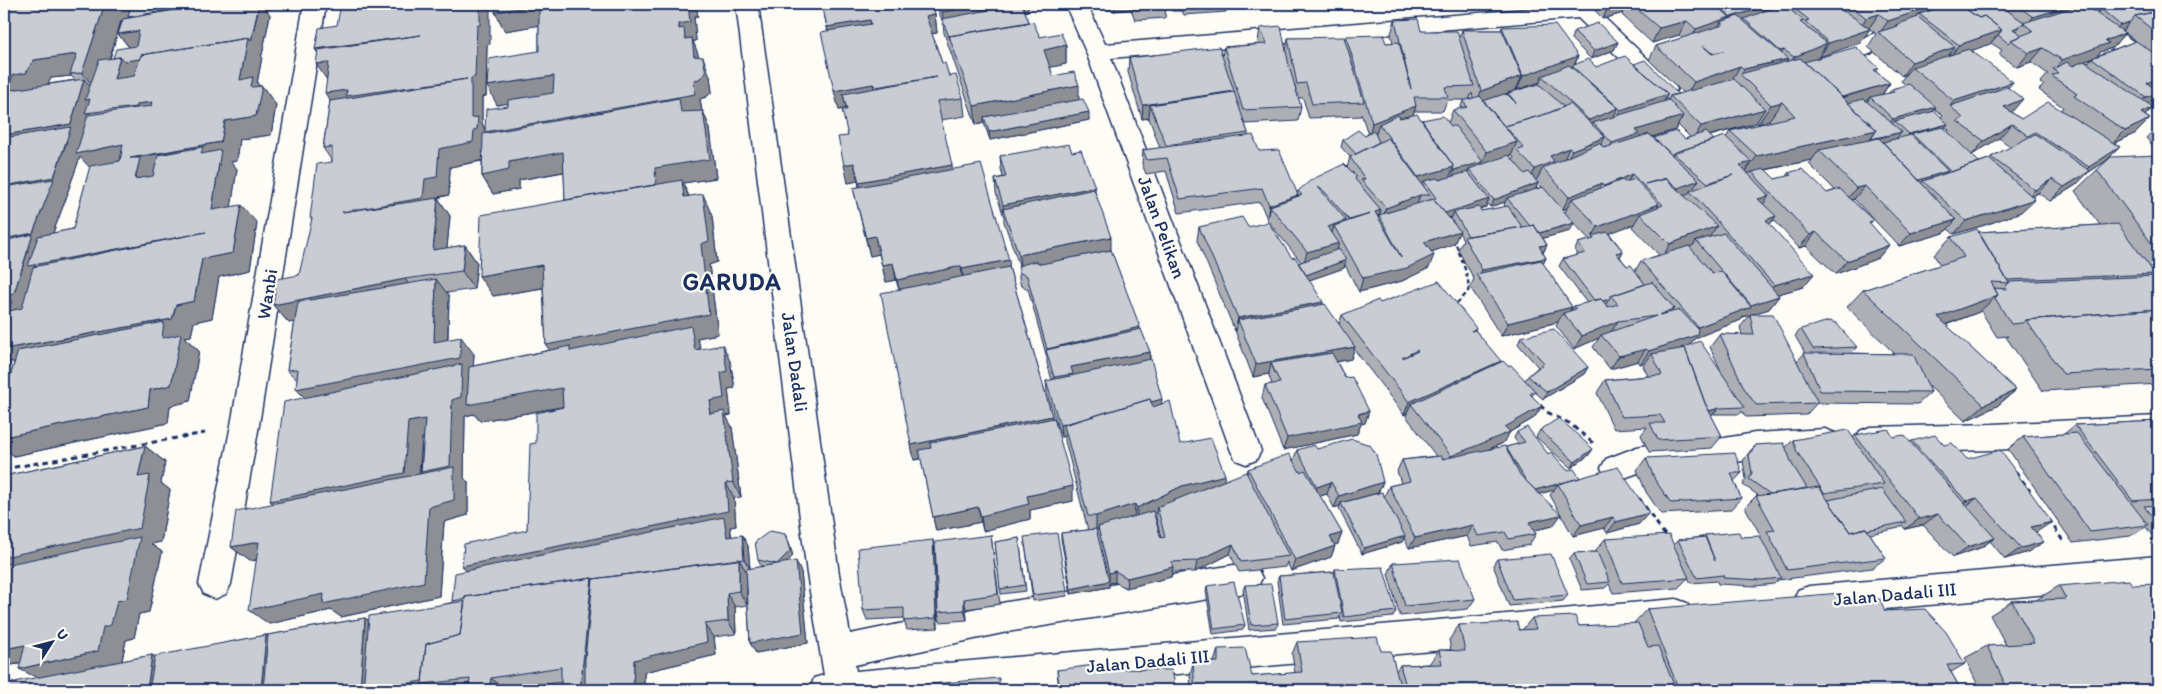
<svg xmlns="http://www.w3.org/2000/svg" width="2162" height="694" font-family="Itim,sans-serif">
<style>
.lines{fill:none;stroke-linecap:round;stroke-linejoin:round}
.minor-casing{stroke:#1b2f5e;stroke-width:3}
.path-far1{stroke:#1b2f5e;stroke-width:2.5;stroke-dasharray:4.5 3;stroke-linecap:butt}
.path{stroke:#1b2f5e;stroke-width:3;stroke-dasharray:5.5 4.5;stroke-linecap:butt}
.minor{fill:#fdfcf7;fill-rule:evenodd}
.wall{fill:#adafb5;stroke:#1b2f5e;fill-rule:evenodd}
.shaded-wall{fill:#8d8f94;stroke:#1b2f5e}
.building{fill:#c9ccd3;stroke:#1b2f5e;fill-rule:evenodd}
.labels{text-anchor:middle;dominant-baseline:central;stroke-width:4.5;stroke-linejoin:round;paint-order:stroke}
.street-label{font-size:19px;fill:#1b2f5e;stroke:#fdfcf7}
.district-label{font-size:24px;font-weight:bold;letter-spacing:1px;fill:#1b2f5e;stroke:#fdfcf7}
</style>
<rect width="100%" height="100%" fill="#fdfcf7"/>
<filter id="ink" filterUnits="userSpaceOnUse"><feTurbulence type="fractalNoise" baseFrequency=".02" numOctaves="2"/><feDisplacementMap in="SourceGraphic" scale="10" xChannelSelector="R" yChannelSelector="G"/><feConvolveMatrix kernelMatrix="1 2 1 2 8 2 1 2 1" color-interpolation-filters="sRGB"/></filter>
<g filter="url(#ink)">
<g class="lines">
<defs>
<path id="minor" d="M304,4h22l-67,421 -28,159 -5,10 -11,5 -11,-5 -5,-10 32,-159z
M736,4h22l81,570 11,60 157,-32 239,-39 11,5 5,10 -5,10 -11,5 -239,39 -152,33 1,6 820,-72 11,4 5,11 -5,11 -11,4 -673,61h-193l4,-12 10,-3 -17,-101z
M1065,4h22l18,40 481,-40 5,1 82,78 4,6 -4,6 -8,2 -8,-2 -79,-77 -467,40 150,393 -5,9 -10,4 -10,-4 -5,-9 -145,-399z
M2055,4h25l78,55v19l-8,-2 -92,-67z
M1904,22l8,2 3,5 -3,5 -38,16 -2,3 -47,19 -8,-2 -3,-6 3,-6 38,-15 2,-3z
M2158,416v24l-165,10 -123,3 -10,-4 -5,-9 5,-9 10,-4 123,-3z
M1825,429l10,4 5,9 -5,9 -10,4 -70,4 -43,7 -29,8 -25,-5 -20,4 -22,8 -10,-4 -5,-9 5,-9 31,-12 21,-4 25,5 29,-8 43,-7z
M2158,556v28l-349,32 -11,-4 -5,-11 5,-11 11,-4z"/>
</defs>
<use href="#minor" class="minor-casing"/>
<path class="path-far1" d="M1453,238c4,8 19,45 15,53 -2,4 -8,9 -11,12l1,4"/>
<path class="path" d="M1540,405l7,7 22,11 24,20
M4,469l201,-36
M2016,472l14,19
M1639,498l28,40
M2049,519l14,22"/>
<use href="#minor" class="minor"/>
</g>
<path class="wall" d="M4,4h292l-30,5 4,6 -8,40h-1l1,2 -5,26 3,3h2l14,19 -5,30 -31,4 -3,22 -6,1 6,7 -6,38 26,16 -7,47 -31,7 -7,41 -18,4 -3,14 -7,1 15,14 -9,50 -20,5 -2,17 -154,33 -9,-65 9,-28 -3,-2 -7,21zM121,21h1l-4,13 11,13 -16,11 -3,1zM71,76l4,4 -27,4 3,-6zM80,157l10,10 -17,62 -20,4 15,-40 -1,-2h1z
M818,4h114l3,10 2,19 -5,1 10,29 21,35 2,18 -24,4 11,50 57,97 43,149 21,85 -43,9v9l-47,12 -2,-9 -45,9 -15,-72 -7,1 -15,-170 -3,-10 -10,2 -7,-28 -9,2 -17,-68 6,-1 -1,-6 -10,2v-47l-2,-26v-2l-7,2 -11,-79 -6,-25h-4z
M936,4h92v7l-3,1 4,10 11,15 26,8v19l-16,3 3,9 26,23 10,21 -99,20 -6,-17 -8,2 -32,-92 -1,-10z
M1098,4h68l-1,14 -30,2 -4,-11 -17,2 -11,-3z
M1170,4h66v1l-10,1v6l-42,3 -2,-4h-10z
M1411,4h25l-2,5 -21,1z
M1589,4h375l-4,1 6,4 4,-5h110l-2,1 3,-1h-1h78v108l-5,-4 -8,7 5,4 -14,14 -21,10 5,4 -14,14 -17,11 -13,13 -26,16 -12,-8 -6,4 -11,15 -33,12 -34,10 -6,-5 -4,4 -45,13 -45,-47 -2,1 21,20 -3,4 19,21 -11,13 -42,16 -30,-28 -7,2 -25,-28 -4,4 33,63 -25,7 1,2 -10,13 -18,5 46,47 8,-8 -10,-17 6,-7 56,18 -6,6 44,1 -48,-47 16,-17 77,-25 -6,-10 17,-18 27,-5 122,-7 -25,-34 22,-21 61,-15v229l-115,7 -37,-54 2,-1 -11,1 -16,-26 -2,1 -33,13 70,65 -19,16 -32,15 -37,-36 3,7 -13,12 -101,-1 -11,12 -60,2 -4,-6 -2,3h-27l-2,1 11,21 -10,12 -63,4 -8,-17 6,-8 -33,2 -17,-36 8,-13 43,-4 -5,-10 3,-4 -6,2 -2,-3 -28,8 -17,-22 6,-9 -25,11 -18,-23 2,-4 -57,14 -31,-49 4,-8 -16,-29 5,-10 -4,-8 -5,12 -23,8 -2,16 -27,13 -43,11 -14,-27 -1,3 -35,12 14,24 16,20 3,-9 38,-12 96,25 -1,2 25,32 8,4 17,14 3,-4 10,-9 -20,-23 3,-7 67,30 -4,7 -41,25 -8,-7 -3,4 10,10 -8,12 -24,14 -7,11 -15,7 18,-2v-1l12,-3 -4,-6 3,-6 31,22 19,16 13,8 59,46 -32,9 -3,-5 -31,8 -23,-41 4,-5 -15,4 14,32 -19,4 2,4 -7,11 -27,5 -4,-8 -27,4 -4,-10 -58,12 -5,-10 -2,4 -40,12 -23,-45 1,-3 -6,2 -7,-14 -7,2 22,37 -4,11 -4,1 1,1 -4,11 -40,14 -4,-9 -2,5 -46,5 -9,-18 -35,18h-23l-1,5 -45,11 -11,-6 -6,1v4l-38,7 -10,-55v-6l27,-3 -23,-89v-5l-4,1 -14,-43 -1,-13 6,-1 -5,-17v-5l-19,-69 -7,-3 -2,-7v-14l-15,-43v-5l-8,-24 -1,-14 8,-2 -2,-8 -1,-13 72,-4 23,35v4l16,59 29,79 10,23v7l12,45 18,40 44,37 23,-7 1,-5 45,-8 4,-11 20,-1 66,33 -5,11 6,4 5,-11 12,-3 -4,-12 5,-11 34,-4 -30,-40 1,-3 -3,2 -50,-66 -3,10 -14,3 8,16 24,33 -4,12 -4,1 -4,10 -74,16 -21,-52 3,-13 7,-1 -3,-8v-2l-16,3 -17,-44v-2h-1l-38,-91 2,-13h49l44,31 6,5 3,-1 -34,-42v-1l-7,-17 -81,11 -13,-42 -20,3 -4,-10 1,-14 17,-2 -11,-30 -7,1 -14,-47 1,-14 93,-2 2,-9 35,-3 -1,-2 2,-14 26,23 2,-13 57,1 1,-3 40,7h7l-2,-9 4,-14 26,11 38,7 3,-8h39l1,-3 76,29 -3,9 21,2 38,-3 44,30 5,-1 -34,-33 7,-14 26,-8 -3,-3 -27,8 -30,-28 1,-2 -20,6zM1869,28l7,6 -8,13 34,29 4,-2 -5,7 5,4 -14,4 -3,4 -7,2 8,-12 -14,-11 3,-4 -61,-10 1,-2 41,-13zM2123,30l-1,1 14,10 -40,15 4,-4 12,-4 13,-15 -4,-2zM1991,43l11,7 -3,4 18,13 14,-5 17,12 -8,9 4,2 -5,5 24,17 -2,3 -40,9 -10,-7 -3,-24 -36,-38 18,-6zM2091,59l-3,4 -3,-2zM1540,82l-1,2 -31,9 -1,2 -3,-1 12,-4 1,-2v2zM1472,93l1,5 -4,1zM1298,98h5l6,20 52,-2v-3l7,21 -3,2 -22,4 -2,7 9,10 -3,11 -49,23 -1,2 -38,-42 -11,-15v-3l-3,-9 53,-3 3,-14zM1447,100h18l-2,1 -3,8 -7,1 -5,13 -26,-3 -9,-5 1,-4h29zM1935,109l8,6 -2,2 -9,-5zM1769,120l1,2 -40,9 -4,7 -12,2 -4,-4 46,-13 1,-1 1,2zM1678,125l12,12 -5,2 -31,-1 -1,-1 22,-7zM1945,127l4,3 -1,2 -4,-4zM1999,138l12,9 -20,10 -2,2 -10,3 -7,-7zM1512,155l2,2 -1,3 -3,-3zM1812,160l-3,4 26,26 -8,3 -39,-20 -2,4 -11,2 -9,-9zM1538,183l4,4 -6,2zM1505,202l-1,3 2,2 -25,4 -2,-3 7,-1 1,-4 3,4zM1567,208l-2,5 -2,-3zM1567,216l23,24 -12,3 -3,7 3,5 -15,4 -4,7 28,37 -13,3 -3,5h-1l2,-4 -29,-43 3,-6 -3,-5 4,-8 -4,-7 27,-7zM1452,217l-1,2 4,6 -6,-7zM1634,224l-2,3 27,28 -18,6 -6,10 -8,-5 -7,-9 3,-6 -14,-18zM1750,315l-10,12 2,8 -22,-1 -10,13 11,24 -31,-27 5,-6 46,-18 2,-3zM1156,513v5l5,20 -7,-24z
M495,12l203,4h-4l2,25h-3l6,16 11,19 2,16 -6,5 -6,2 2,12h1l7,18 6,49 -33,5 6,13 23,20 5,46 -8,3 9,69 -21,4 2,5 1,6 30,12 5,27 -7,1 3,26 -5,1 6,11 9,70 -7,1 2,28 -6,1 2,10 10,-2 6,11 2,23 13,-3h-2l-3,-6 30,-20 5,16 -7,7 15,9 7,71 -52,10 -6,-10 -3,-52v14l-12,2 1,27 -22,3 2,18 -72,17v18h-83v-8l-55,8h-502v-214l141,-30 20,16 -4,21 9,7 -9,52 -10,2 11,8 -13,60 -10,2 -5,24 -8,2 -4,21 30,-6 3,2 111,-22h2l97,-17 4,3 85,-19 -2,-1 15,-31 -5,-4 65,-36 9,-87 27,-36 -83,14 -6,-7 -9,2 -1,62 4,4v33l-24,7 -5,74 -98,21 -10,-7 -62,14 -13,-64 -6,1 -19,-14 43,-44 30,-106 -7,-17 -10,-10 8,-49 -6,2 -16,-18 26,-30 33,-113v-1l-9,-13 7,-47 -3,-21 -10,-28 -2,-3 175,-5 -3,1 -1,51 -4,1v26l3,6 23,-23v-3l-11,2 42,-54v-26l-34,6zM482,161v15l11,18 26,-5v-9l45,-8 1,28 -72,96 50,-8 3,57 4,5 -77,16 1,-12 -26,-15 1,-43 -3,-3 28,-4 3,-26 -12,-18 -18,3 3,-32 -12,-18 11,-3 1,-28zM422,438h2l-3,34 1,1 -2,1zM20,664l18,14 -32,6 5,-19z
M1574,31l44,11 -4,8 -23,9 -20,-20z
M2158,126v25l-12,-13z
M2158,421v120h-2l-10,-14 -16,9 -57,7 -65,-94 15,-12 41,-3 11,-9z
M1540,430l49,25 -18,13 -35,-31z
M1855,435l38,2 17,5 2,-1 32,4 23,14 69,73 -8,20 -23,7 -15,-18 -10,7 -27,9 -30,-32 -18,4 -3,-4 -3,3 -29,6 16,24 -14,10 -94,12 -4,4 -19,2 -37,-2 -1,-3 -26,2 -3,-5 -10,10 -65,5 -4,-9 -4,4 -23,2 -13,-31 5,-6 23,-1 -1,-2 9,-11 68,6 5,-5 24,-3 3,-2 36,2h20v-1l-16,-29 11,-11 2,-1 -15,-10 3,-6 -3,-18 7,-10 6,-6 29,3 8,-8 60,-2z
M1646,458l96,15 -8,8 7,17 -11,12 -69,4 -15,-22 -9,-22z
M991,535l9,69 -34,5 1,11 -27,2 -2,-10 -2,-32 2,48 -31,2 -3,-9v-3l-37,2 -4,-10 70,-70 2,10z
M1019,538l7,53 -25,3 -6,-52z
M1025,543l42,48v5l-34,5z
M1497,559l71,36 -5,6 -54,5 -16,-41z
M1393,563l82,36 -7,10 -68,7 -12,-42z
M1335,569l61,42 -3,6 -52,5 -1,-6 -1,3 -56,5 -6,-43 2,-5 55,-4z
M1245,585l33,38 -1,5 -28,2 -6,-40z
M1207,586l38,39 -2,5 -30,4 -7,-43z
M2059,586l99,104h-178l-15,-32 22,-12 19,-1 -16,-30 22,-14 24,-1z
M1847,602l38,9 80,53 -14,8 10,18h-770l-1,-15 3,-12 21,-1 4,-13 34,27 43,-3 -3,-19 5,-12 84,9 15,20 4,-6 29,-1 10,-14h12l-2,-10 10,-15 63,5 10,-12 47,8 54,-2 14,-15z
M1110,669l66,21h-117l-2,-20z"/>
<path class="shaded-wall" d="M4,4h128l-3,12 75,-12h92l-30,5 4,6 -8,40h-1l1,2 -5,26 4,5 1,-2 14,19 -5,30 -31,4 -3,22 -6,1 6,7 -9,59 -16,-18 7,-46h-1l1,1 -2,7 -6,-7 -55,10 1,1 -4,22 -18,-19 3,-12 -3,-3 -41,8 -14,-15 -12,34h-1l1,2 -20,53 -1,1 1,1 -5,15 163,-31 17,18 -175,34 -9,-8 -9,30 -8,2 6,5 -12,34 156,-28 4,-14 18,-4 8,-42 31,-6 8,-48 16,18 -7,47 -31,7 -7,41 -18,4 -3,14 -7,1 15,14 -9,50 -20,5 -2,17 -154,33 -10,-7v-12l144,-30 2,-17 21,-5 6,-33 -12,-11 -145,26 -9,-6 -7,21v-60l4,-11h-4v-16l10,-2 14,-42 -24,5v-17l29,-6 15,-39 -44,8v-16l50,-9 13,-36 -63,11v-17l67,-11 13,-45 13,14 -3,11 7,7 -5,1 -3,-4 -2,5h-6l5,5 -5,20h-3l3,3 -4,12 42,-9 12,14 86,-16 4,-21 31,-5 3,-18 -3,-5 -1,6 -15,-19 4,-22 -108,17 1,1 -6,22 -17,-19 3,-10 -5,-6 7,-1 1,-5 4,4 123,-19 1,-4 2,3h1l7,-30 -118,20 -11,-14 -2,4h-6l-22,71 -17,-19 -12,1 1,2 -20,2 -7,14 -13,2 -4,9 -19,4 -4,-4v-18h5l4,-10 13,-2 8,-13 43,-6 8,10 20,-60 -91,14 -10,-11z
M480,4h10v40l-3,1 -1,51 -4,1v26l4,9 208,-52 9,-23 7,19 2,16 -6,5 -6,2 2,14 -218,47 -34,7 -1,28 -11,2 -2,19 -80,14 -18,-118 -13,-19 22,-3 124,-12 6,-52z
M688,4h8l2,12h-4l2,25h-3l6,16 1,18 -9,-28 -12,-18v-5z
M990,4h38v7l-83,15 -3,-14z
M1115,4h16v5l-17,2z
M1609,4h18l-4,9 -20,6z
M1774,4h35h-20l-5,8 -40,7 -4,7 -17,5 8,-14z
M1937,4h11l-1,2 -28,8 -7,10 -16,1 -4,6 -13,3 9,-13z
M2076,4h4l-11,12 -43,10 7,-9z
M2104,4h38l-41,5 -5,6h-2z
M539,5l9,19 -43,7 -10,-19z
M935,14l2,19 -9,1 -2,-18z
M1879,14l-10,14 -12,4 9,-14z
M1730,17l-8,14 1,-6 -2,-3 -7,12 -25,9 7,-14z
M870,20l3,19 -42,7 -4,-19z
M1687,21l-8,14 -27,8 7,-15z
M2130,22l-7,8 -10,2 7,-7z
M2020,26l-6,8 -1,-5z
M1870,29l-10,14 -41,14 10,-14z
M2002,30l-12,14 -42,15 11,-14z
M139,31l12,14 -21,3 -12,-14z
M2125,33l-13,15 -12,4 -4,5 -39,15 -3,-2 8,-10 43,-19z
M421,35l-92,48 -13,-19 9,-1 -10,-14z
M1618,42l-4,8 -23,9 3,-8z
M1827,43l-9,15 -33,14 9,-15z
M1066,45v19l-22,5v-19z
M1955,47l-11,15 -32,5 -6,7 -4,2 10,-14z
M2043,48l-12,14 -14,5 12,-14z
M1784,50l-8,12 12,-3 -9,14 -38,2 3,-6 29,-6 7,-12z
M1578,56l-5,12 -1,-2 -3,6 -27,4 -2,6 -23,8 6,-14z
M1740,66l-8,14 -46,16 8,-14z
M554,76l9,19 -66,10 -10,-19z
M1522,76l-6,14 -40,15 5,-14z
M2158,78v9l-17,7 6,-11z
M2013,82l-12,14 -51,10 4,-5z
M1890,83l-10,14h-10l-2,4 -28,8 1,-11z
M873,84l4,18 -34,-8 3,14 -7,2 -5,-19z
M1079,85v19l-95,13v6l-8,2 -2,-19z
M1234,91l-2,14h-82l-1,13 -7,1 1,-14z
M2158,93v1l-12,12 -14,5 14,-14z
M1668,94l-8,14 -46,16 7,-14z
M2023,99l-12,14 -7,-6z
M152,102l1,24 -17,-19 2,-3z
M1782,102l-13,18 -11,4 13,-19z
M1416,106l-5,14 -32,4 -3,10 -7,3 3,-14z
M1936,107l-6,8 -35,6 -4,4 -4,2 6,-8z
M2153,107l-14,14 2,-8z
M1618,108l-7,14 -18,1 -4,8 -7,3 7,-14z
M1765,109l-9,14 -63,17 8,-14z
M703,111l7,18 6,49 -33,5 8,19 -116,18 80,-52z
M1089,112v8l-99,20 -1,-8z
M1683,116l-8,14 -40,12 -30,15 7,-14 24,-13z
M2150,119l-14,14 -25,12 14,-14z
M1948,124l-7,8 -29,2 -5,6 -4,1 6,-7z
M2012,124l-13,14 -27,17 12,-14z
M1877,130l-14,19 -44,1 -7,10 -68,14 13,-18z
M1902,132l-6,7 -19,6 -5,-5z
M1605,137l-7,14 -33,13 7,-14z
M1517,142l-6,14 -30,10 -12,3 -1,4 -16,5 2,-8 29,-8 4,-10z
M2120,147l-14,14 -17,11 -13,13 -26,16 14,-14 13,-8 12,-12z
M1569,148l-6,14 -20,6 -6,11 -8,4 6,-14 15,-13z
M563,152l10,18 -54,10v9l-26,5 -11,-18 27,-14z
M1752,162l-9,13 -43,22 8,-14 32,-18z
M854,163l4,18 -10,2 -4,-18z
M952,165l2,19 -91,16 -4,-18z
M1454,167l-6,13 -24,1 -2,7 -8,3 4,-14z
M1948,171l-7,7 -18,3 -4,5 -6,-4z
M1632,174l-8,14 -28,11 8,-13z
M2052,179l-14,14 -17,10 14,-13z
M1699,180l-8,12 -1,-1 -2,3 -18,8 8,-14z
M1538,183l-3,8 -28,7 -2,4 -15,5 4,-7z
M1602,183l-7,14 -23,2 -5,9 -5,2 7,-13z
M1865,186l-11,13 -9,3 11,-14z
M1095,187l-1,14 -91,9v-5z
M703,194l9,22 5,46 -8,3 9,69 -21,4 2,5 4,24 -144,-3 -13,-19 155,-101z
M1298,195l-3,13 -25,-2 -3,13 2,-14z
M1420,195l-4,13 -34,12 4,-12z
M1769,196l-9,13 -2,-10z
M438,198l12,18 -5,52 -12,-18z
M1489,199l-3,8 -29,9 -3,-4 -2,5 -13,4 2,-7z
M2035,199l-14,13 -33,12 -34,10 12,-13z
M1659,204l-8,13 -11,-3 -6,10 -40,15 -2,-2 6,-10z
M1381,210l-2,6v-1l-3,9 -1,-12z
M1776,216l-10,14v-10z
M1346,220l-3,14 -9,-8 -3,12 -3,-11z
M1956,220l-12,13 -45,13 12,-13z
M1574,223l-4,8 -38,10 4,-7z
M1717,226l-9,13 -12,2 -2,4 -32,13 8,-14z
M1460,231l-6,13 -35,12 5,-14z
M1816,232l-10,14 -7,2 11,-13z
M875,236l4,18 -9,2 -4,-18z
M1111,237v13l-91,19 -1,-14z
M1339,243l-4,13 -32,9 4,-13z
M465,245l12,18 -3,26 -12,-18z
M1547,245l-7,13 -1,-12z
M1889,245l-11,13 -42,16 11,-13z
M1623,251l-4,8 -3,-6z
M1434,255l-5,13 -27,13 -43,11 4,-14z
M1546,258l-7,13 -60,7 3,-8z
M1009,260l1,18 -46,8 -2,-17z
M1346,260l-2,8 -43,15 2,-7z
M893,263l3,17 -10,2 -4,-17z
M542,265l12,21 -61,10 -14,-20z
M961,266l2,18 -62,14 -4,-18z
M1814,274l-11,13 -39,11 10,-13z
M405,279l13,18 -129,26 -16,-18z
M436,279l13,17 -2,63 -13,-17z
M1998,295l-19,17 -59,22 18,-17z
M1779,296l-10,13 -26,8 -2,3 -46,18 -8,10h-6l-2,3 -27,3 -6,8 -6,2 9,-13 42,-14 7,-10 50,-19 3,-3z
M1609,299l-4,7 -9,-3z
M1323,302l-3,13 -82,5 -2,11h-1l3,-13z
M1572,307l-6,10 -3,-4 -5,9 -57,14 7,-13z
M1674,308l-8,13 -6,-6z
M1618,321l-8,13 -9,1 -2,3 -25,11 8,-13z
M1140,327l-1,13 -92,14v-5z
M461,337l13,17 -1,21 89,13 11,17 -93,16 -6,-7 -9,2 -1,62 4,4v33l-24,7 -5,74 -98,21 -10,-7 -62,14 -20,-14 180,-103 6,-20 -14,-15 31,-72 -140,5 -16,-16z
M723,345l7,16 5,27 -7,1 3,26 -5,1 6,11 9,70 -8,-15 -23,-68 -1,-6 1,-7 11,-28z
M1355,347l-4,12 -76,14 -4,-10 -2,11 -16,3 3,-13z
M1646,349l-8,12 -28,8 9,-13z
M1150,352l-1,13 -95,25v-13l17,-10z
M1501,361l-7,12 -83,31 -4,9 -3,2 5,-13z
M1588,367l-4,7 -41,25 4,-7z
M2016,390l-19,16 -32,15 19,-16z
M1162,399l-1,12 -97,14 1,11 -4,1 -1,-12z
M1542,406l-8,12 -24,14 -7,11 -58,25 6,-12z
M1719,408l-6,6 -15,5 6,-6z
M1369,411l-4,12 -4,1 -4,10 -74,16 4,-12z
M1052,416v16l-138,28 -3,-15z
M425,419l14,16 -17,3 -4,51 -130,27 -18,-15 138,-79z
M145,446l20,16 -4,21 9,7 -9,52 -10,2 11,8 -13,60 -10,2 -5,24 -8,2 -5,24 -77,17 -25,-12 79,-18 -94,-78v-16l134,-80z
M1593,449l-4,6 -18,13 4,-6z
M1225,475l-3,15 -65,17 -1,6 -20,10 1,-15 45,-22z
M1580,478l-22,6 -4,6 -27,7 4,-6z
M1331,482l-4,12 -14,4 4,-11z
M1383,482l-5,11 -37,10 -1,3 -6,2 5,-12z
M726,483l8,15 2,28 -6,1 3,21 -257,32 -14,-14z
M1073,486v15l-43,9v9l-47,12 -2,-15 46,-20z
M1977,498l-15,11 -11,3 15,-11z
M1135,504l-1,15 -36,8v3l-2,1v-15z
M978,507l3,15 -45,9 -3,-14z
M1649,513l-10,11 -32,9 9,-11z
M1938,514l-15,11 -18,4 14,-10z
M1561,515l-8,11 -31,7 7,-11z
M1613,517l-9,11 -31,8 8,-11z
M2052,522l-17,11 -4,-6z
M1473,525l-6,11 -58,12 6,-10z
M1342,533l-4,11 -13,3 5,-10z
M785,534l3,6 5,16 -13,13 -3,-5z
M742,535l6,11 2,23 -6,-10z
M1405,536l-3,6 -40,12 2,-6z
M1995,538l-15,10 -27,9 15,-10z
M933,540l2,11 3,77 -2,-10z
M259,542l18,14 -27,5 -19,-14z
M2044,542l-16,10 -23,7 16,-11z
M1233,544l-3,10 -35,18 2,-11z
M1335,546l-4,11 -40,14 4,-11z
M739,559l8,14v32l-8,-14z
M796,561l5,11 7,71 -52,10 -6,-10z
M1173,567l-2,10 -45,11 1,-10z
M1115,571v11l-6,1v4l-38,7v-5l38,-8v-8z
M592,578l11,14 -10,98h-13z
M727,593l8,14 1,27 -8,-13z
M964,599l2,10 1,11 -3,-10z
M365,618l13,10 -9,62h-9z
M705,624l9,13 2,18 -72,17v18h-11l1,-30z
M266,635l15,9 -4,46h-16z
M25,645l26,12 -40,8 -6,24 -1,1v-41z
M152,655l17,10 -4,25h-18z
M491,678l15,12h-17z"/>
<path class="building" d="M4,4h101l-23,69 -12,1 7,-20 -43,6 -8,13 -13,2 -4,10h-5v-63l2,-7h-2z
M131,4h73l-76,13z
M210,4h49l-8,37h-1l-2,-3 -107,17 -1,4 -16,2 -4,-4 -7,1 3,-9 20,-3 3,-15 -21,3 5,-15z
M341,4h139v21l-3,1 -2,51 -4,1v40l7,-1 -1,12 -3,1 -1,12 -34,7 -2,28 -12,2 -2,19 -81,14 96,-14 -5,52 32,-5 -3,26 -57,8 -132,26 4,-26 22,-4 13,-57h-2l7,-54 15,-2v-15l-9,1 7,-47 137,-22 -121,17 1,-6 -22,3 4,-30 -13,1 2,-14 103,-15 -106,14 4,-21 18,-3z
M496,4h192l2,18 -11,2v5l5,-1 1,11 7,-1 2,18 9,1 3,16 -7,6 -5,1 1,14 -210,38 1,-23 22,-3v-6l45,-7 1,-17 -67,10 2,-27 50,-8v-46l-44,7z
M822,4h110l3,10 -9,2 16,47h3l4,13 7,-1 7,23 -26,3 15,64 -93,17 -5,-19 -10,2 -6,-28 10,-1 -6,-26h5l-4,-16 94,-17 -61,10 -3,-3 -39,7 -13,-59 50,-8 -1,-4 -43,7z
M939,4h51l-48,8z
M1020,4h2l7,18 -80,14 1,3 -8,-20z
M1135,4h27l-26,2z
M1631,4h83l16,13 -34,12 -9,-8 -28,7z
M1717,4h57l-43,13z
M1783,4l21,17 -4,1 27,21 -33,14 -10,-7 -4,1 -36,-32z
M1789,4h45l10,8h2l24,17 -41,14 -24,-22 4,-1z
M1849,4h73l5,4 -39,13 -9,-7 -13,4z
M1922,4h15l-10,4z
M1953,4h5l21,14 5,-2 18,14 -43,15 -40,-31z
M1973,4h25l27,19h-2l-3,3 -7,3 9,6 -11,5 -3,3 -10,-8 4,-5 -18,-14 -5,2 -13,-9 11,-3z
M2015,4h61l-43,13z
M2083,4l42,29 -20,8 4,2 -47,17 -19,-12 -14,5 -18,-13 22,-9 -10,-8z
M2125,4h33v7l-23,5 -5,6 -10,3 -19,-16z
M2158,11v23l-23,-18z
M1738,16l50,43 -44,10 -4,-3 -46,16 -38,-36 67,-21 -2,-3zM1703,46l9,7 12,-2 -12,3z
M1918,17l37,30 -43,15 -34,-30 20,-6 -2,-1z
M1418,19l3,12h36l17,55 -29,1 3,10h-34l2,9 -44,17 -26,-87 37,-1 3,8 13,-1 12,47 -16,-69z
M1033,22l7,15 21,-4 5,12 -22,5 9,26 21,-4 5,13 -105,21 -25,-70z
M1598,23l20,19 -24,9 -20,-20z
M1555,25l23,31 -55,20 -21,-49z
M1281,26l8,40 12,41 -58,3 -19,-63 43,-3 -7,-16z
M1462,30h40l20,46 -41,15z
M1344,37l20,65 -52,2 -6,-21 -9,1 -9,-46z
M248,38l-8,42 13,-3 -2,10 11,-1 -6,30 -31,5 -4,21 -91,16h10l-5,21 18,-3 5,-21 45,-8 -2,7 20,-4 -9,60 29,-5 -8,48 -31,6 -8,42 -18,4 -4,14 -168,30v-21l5,-17 13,-3 11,-41 173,-35 -178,34 10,-30 35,-7 17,-63 30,-5 3,-17 -47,10 12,-39 63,-9 1,-4 -14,2 -2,3 -51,6 5,-14 -5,1 14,-40 21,-3 -6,22 20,-3 7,-21z
M2136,41l22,15v22l-11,5 11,8v2l-12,4 -54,-39z
M1219,47l15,44 -91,14 -14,-47z
M1856,47l23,21 -5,2 16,13 -48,14 -38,-35z
M1969,49l44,33 -59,19 -42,-34z
M1625,56l43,38 -47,16 -49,-44 16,-7 8,8z
M1800,58l77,72 -120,26 -27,-25 65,-15 -13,-14 -11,3 -31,-31z
M1645,60l33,34 -8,2 -1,3h-4l3,-5 -34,-30z
M2084,61l69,46 -12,6 9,6 -25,12 -51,-35 3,-2 -25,-18 6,-3 -5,-4 14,-7 6,4z
M1569,65l49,43 -29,12 -47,-44z
M84,79l-13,45 -67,11v-44z
M1734,79l31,30 -64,17 -31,-30z
M1539,84l25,23 -18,7 -41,12v1l-22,-26 21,-7 4,1 8,8 -8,-10z
M1909,84l27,23 -43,12 -23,-22 24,-5 -2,-3z
M2007,87l16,12 -19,8 17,12 27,-17 72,45 -31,20 -54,-35 -7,4 -16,-12 -28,17 -27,-20 6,-3 -13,-12z
M1234,92l14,41 -82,12 -16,-40z
M1480,96l37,46 -30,10 -34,-42 14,-3 -4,-6z
M679,98l2,14 22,-1 7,48 -55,9 1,17 -91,15 -2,-48 -54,10v8l-27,6 1,-42z
M1083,99l6,13 -100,20 -5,-15z
M1864,99l38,33 -31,7 6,-9 -29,-27z
M1669,100l14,16 -47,14 3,4 -27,9 -19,-20z
M1570,104l35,33 -33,13 -3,-2 -19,8 4,5 -19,8 -18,-18 7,-3 -19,-22 41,-12z
M1935,111l13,13 -39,10 -14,-13z
M1417,114l37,53 -36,10 -39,-53 19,-9 2,3z
M1443,116l8,10h4l28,36 -29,8 -1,-2 1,-1 -32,-47z
M71,127l-17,50 -50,9v-48z
M1943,127l36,35 -28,10 -39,-38z
M1358,130l7,6 9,-5 5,11 -23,12 -13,-14z
M1676,131l9,8 21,-7 8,8 -41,13 -1,2 -18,-17z
M1649,134l50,46 -21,8 -12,-10 -21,6 21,-5 51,47 -47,18 -30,-30 23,-9 -31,-31 -28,12 -2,-3 -33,14 -26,-29 56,-25 5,5z
M2035,134l55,37 -26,16 -12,-8 -17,11 -44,-33z
M1253,135l6,16 20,-1 19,45 -29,10 -7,-17 -82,11 -13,-41 -20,2 -4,-10z
M1911,135l37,36 -29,9 -36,-38z
M1725,136l27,26 -12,3 29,31 -11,3 18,17 -10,4 48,54 -40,11 -84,-94 43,-16 -25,8 -35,-30z
M1388,138l42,57h-10l-34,13 -25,-28 4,-1 -15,-22z
M1879,138l77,82 -45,13 -46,-47 -9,2 -37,-38z
M1069,144l3,8 9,-2 14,37 -92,18 -8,-26 11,-2 -6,-21z
M1509,155l16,19 4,-2 9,11 -44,17 -25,-31z
M2158,155v97l-61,-82 14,-13z
M1989,159l46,40 -34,11 -35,11 -43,-40z
M981,164l28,96 -47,9 -1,-3 -64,14 -4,-17 -11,2 -7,-29 -9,2 -13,-50z
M1344,164l12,12 -1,3 26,31 -6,2 26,45 -22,-42 54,-16 27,32 -36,11 10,13 -27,13 -44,10 -29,-52 36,-12 -21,6 -24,-28 -7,-5 28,33 -18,7 11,16 -32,9 -37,-46 32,-11 -4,-4 13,-11z
M1765,169l10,10 16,-4 -3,-2 14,-4 25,24 13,-4 33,31 -4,2 20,23 -42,16 -31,-29 -6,3 -58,-63z
M1468,172l21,27 -44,14 -12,-14 -3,1 6,-2 -12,-17 13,-3 2,2z
M54,179l-21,54 -29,6v-52z
M1635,179l24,25 -61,23 -26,-28 50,-19 3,2z
M682,180l2,17 19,-3 6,47 -8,3 8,70 -163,31 -4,-80 -63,11 2,-61z
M1543,187l31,36 -35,10 -5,-8 -4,1 -23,-28z
M1094,189l17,48 -92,18 -16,-46z
M1508,206l14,21 -54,9 -14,-24 25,-5 2,4z
M1242,217l6,10 20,-5 24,36 3,-1 28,45 -85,16 -39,-91z
M2118,224l37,50 -148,6 -29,-48z
M1534,225l13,20 -8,1 7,12 -64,12 -18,-33z
M1977,229l32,54 -18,-1 7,13 -60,22 78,73 -32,15 -121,-115 101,-33 -13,-20z
M1607,232l16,19 -7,2 11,13 4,-1 14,19 -34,12 -2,3 -6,2 -2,-2 -7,1 -31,-41 22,-6 -7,-10 16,-4 -2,-3z
M1724,233l55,63 -28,9 -55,-64z
M33,234l-19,59 -10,2v-54z
M1689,246l24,28 8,-3 30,36 -53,20 -57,-66z
M1339,249l7,11 -40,15 -8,-12z
M1111,250l29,77 -93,22 -20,-73 -7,-3 -2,-7 17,-5 6,3z
M1541,260l31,47 -64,16 -32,-49z
M1009,267l43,149 -141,29 -30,-152z
M2156,276l2,4v29l-132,11 -4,3 -11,1 -16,-26 3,-3 -4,-7 13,1 -1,-3 3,-3v-1z
M436,279l-2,63 27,-5 -1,21 -164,31 2,-20 -11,1 11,-68z
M1439,281l37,47 -5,3 4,-1 26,31 -92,41 -67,-87 36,-15 2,3zM1417,350l1,1 -16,7z
M1652,282l22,26 -14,7 20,-5 18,19 -1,6 -48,16 -3,-2 -27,7 -18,-21 55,-19 -38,5 -36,15 -19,-23 13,-4 -2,-3 27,-7 7,8 10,-3 -7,-8z
M12,300l-8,22v-21z
M1325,304l30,43 -99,17 -18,-44z
M2158,309v60l-95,5 -37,-54z
M1750,314h23l45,89 -62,2 -12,-17 -24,-54 34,1z
M1829,321l7,2 21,24 -44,2 -12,-20z
M164,322l-2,16 19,-4 -10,51 -21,5 -2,17 -144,30v-41l14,-45z
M691,326l4,24 28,-5 4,26 -6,2 3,25 -14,3 1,6 -2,1 1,6 14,-3 9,71 -7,1 2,28 -266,55 2,-22 63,-14 3,-86 6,-1v-30l27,-6 -1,-19 -95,17 2,-38 101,-21v5z
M1141,329l9,23 -79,15 2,7 -19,3 -8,-27z
M1554,329l34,38 -41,25 -19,-16 16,-13 -23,-26z
M1700,341l45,66 -26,1 -10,3 -4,-8 -20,-55h-4z
M1685,348l20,55 17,33 -64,4 -8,-17h15l-5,-8 -38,2 -17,-37 57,-5 -10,-21z
M1332,353l13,25 7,-1 17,34 -11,3 4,8 -75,16 -22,-53 15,-2 -9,-20z
M1804,353l109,1 18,38 -111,-1z
M1151,359l11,40 -11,3 -1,-3 -63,19 -27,7 -14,-44z
M1503,361l5,5 3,-1 24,26 -5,3 12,12 -37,21 5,5 -59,24 -40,-52z
M462,364l-1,33 -9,3 -2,66 -29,6 4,-53 -17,3 -4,51 -134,28 14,-99z
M1150,399l3,8 17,-6 10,43 31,-6 14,37 -43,11 -45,22 -2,-4 -39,12h-8l-24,-91z
M1054,418l19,68 -46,10 2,8 -48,12 -3,-9 -45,10 -14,-67 12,-2 -1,-5z
M1559,418l34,31 -18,13 -35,-32z
M2158,421v78l-25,2 -58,-76z
M1527,427l21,27 3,-2 16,18 7,-1 6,9 -45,12 -9,-9 -20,-34 19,-5 -8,-10z
M1888,429l5,8 11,-2 91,103 -27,9 -30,-33 -19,5 -64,-84z
M1848,430l36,54 -60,9 -27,-41 -4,-12z
M2077,433l71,92 -58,7 -67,-95z
M1935,435l9,10 8,-2 15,16 33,-9 52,72 -21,5 13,15 -23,6 -44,-50 -11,3 -54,-60z
M1352,439l18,6 6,9 7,28 -44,14 -8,-14 -14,5 -20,-37 17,-5 3,4z
M1784,443l8,21 15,24 -37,6 -21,-15 3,-6 -3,-18 7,-10z
M145,446l-7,31 12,-2 -10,53 -136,29v-81z
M1505,446l15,29 41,40 -32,7 7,12 -27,5 -4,-7 -27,4 -5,-11 -58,13 -26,-52 21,-5 -8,-21 39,-4 1,3z
M1735,453l7,20h-11l10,25 -70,5 -16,-23 -9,-22z
M1289,454l11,18 5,-2 37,63 -12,4 5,9 -40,14 -47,-91z
M454,467v33l-25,7 -5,75 -101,22 1,-10 -75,16 10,-68 -28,5 5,-36z
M1618,467l31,46 -33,9 -3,-5 -32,8 -23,-41z
M1246,472l43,84 -48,6 -8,-18 -36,17 -26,1 2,5 -46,11 -12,-7 -6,2 -11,-46 55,-16 8,27 4,-1 -8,-30z
M1819,487l31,45 16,-4 20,30 -99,12 -20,-39 8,-1 -19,-34z
M1882,489l24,33 -39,8 -1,-2 -16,4 -22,-32z
M1382,492l23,44 -41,12 -23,-45z
M2158,505v20l-14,-19z
M724,517l3,20 15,-2 2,24 -151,20v1l-1,-2 -127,19v2l-13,2 3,-28z
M1096,529l13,52 -38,8 -10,-56z
M770,531l15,3 5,17 -13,13 -19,-4 -3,-18z
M1739,532l2,5 19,-1 21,42 -19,2 -38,-2 -1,-3 -26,3 -19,-38 27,-3 10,24 -10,-26z
M1057,533l10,58 -34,4 -9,-58z
M991,535l7,59 -34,5v11l-26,2 -3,-70z
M1669,535l20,43 -67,5 -17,-44z
M140,537l-13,62 -10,2 -6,24 -8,2 -5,24 -79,18 6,-24 -21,4v-84z
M1019,538l6,47 -25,4 -5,-47z
M933,540l3,78 -32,3v-13l-41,2 -5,-62z
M1597,552l13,30 -23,2 -13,-31z
M1551,554l17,41 -55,5 -16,-41z
M739,559v32l-12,2 1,28 -23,3 2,18 -73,18 -1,30h-48v-31l8,-80z
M1460,559l15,40 -70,7 -12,-43z
M796,561l7,72 -53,10 -4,-74z
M1383,567l13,44 -52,6 -9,-48z
M1334,572l8,41 -57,6 -6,-43z
M592,578l-12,112h-19v-23l-70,11 -2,12h-21l2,-11 -48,5 4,-40 34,-9 5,-38z
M2129,580l3,5 26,-1v106h-150l-21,-44 47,-3 -22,-42 54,-2 -7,-13z
M1234,582l11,43 -31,4 -7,-43z
M1271,584l7,39 -27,2 -6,-40z
M1841,593l6,9 33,-3 5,12 40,-2 21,23 19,32 -18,1 14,25h-282l-32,-81z
M465,601l-5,34 -34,9 -4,37 -53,9h-6l6,-74z
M1575,616l4,10 59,-3 10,24 10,-1 18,44h-269l-7,-25 42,-1 -3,-14 26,1 -6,-26 58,-3 2,8 17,-1 -4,-11z
M365,618l-5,72h-97l5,-55z
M266,635l-5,55h-112l6,-34z
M1377,637l4,14h10l10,39h-206l-2,-27 25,-1v-13l27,-1 7,28 50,-4 -5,-30z
M152,655l-5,35h-143v-6z
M1109,663l1,6 62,1 4,20h-116l-3,-20z
M999,678v8h18l1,4h-121v-3z"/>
</g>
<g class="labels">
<g class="street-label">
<text transform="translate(1162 227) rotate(70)">Jalan Pelikan</text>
<text transform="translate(267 294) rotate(-81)">Wanbi</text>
<text transform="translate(795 362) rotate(82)">Jalan Dadali</text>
<text transform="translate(1895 594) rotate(-5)">Jalan Dadali III</text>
<text transform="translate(1148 661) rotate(-5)">Jalan Dadali III</text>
</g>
<g class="district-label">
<text x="732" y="281">GARUDA</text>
</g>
</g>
<rect width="2162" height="694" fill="none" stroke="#fdfcf7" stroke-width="20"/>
<rect x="10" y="10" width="2142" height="674" fill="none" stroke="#1b2f5e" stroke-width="2" filter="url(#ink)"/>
<g transform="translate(52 642) rotate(54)" stroke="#fdfcf7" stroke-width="4" paint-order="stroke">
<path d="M0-4L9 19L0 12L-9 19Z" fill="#1b2f5e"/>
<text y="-8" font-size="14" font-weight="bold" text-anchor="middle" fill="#1b2f5e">U</text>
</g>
</svg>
